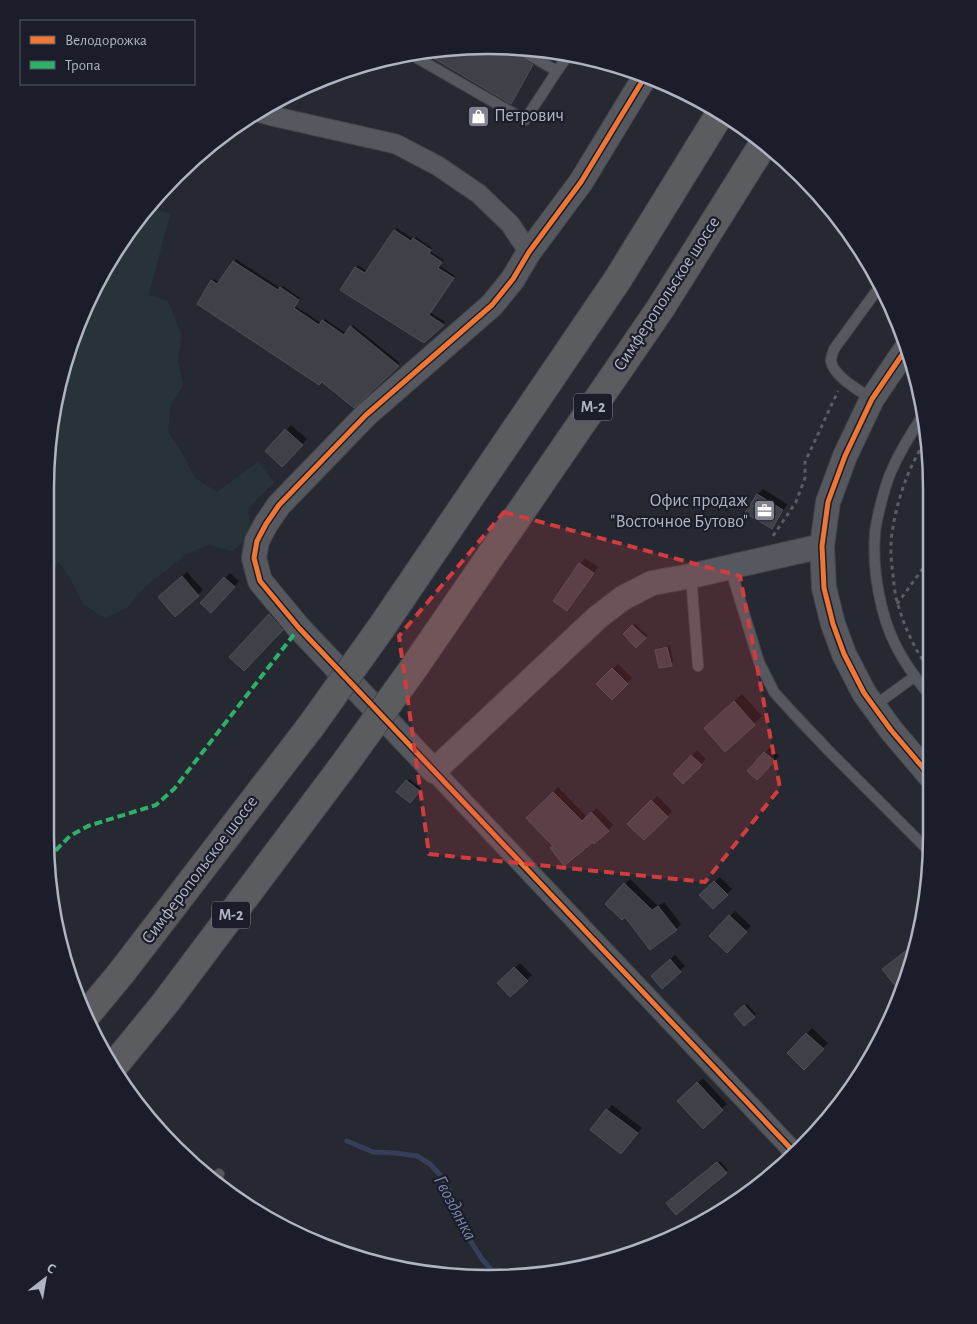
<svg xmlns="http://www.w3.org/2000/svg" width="977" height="1324" font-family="'Alegreya Sans',sans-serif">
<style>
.green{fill:#273338}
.shadow{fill:#0007}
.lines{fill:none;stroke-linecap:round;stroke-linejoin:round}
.stream{stroke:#373e59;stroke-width:5}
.building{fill:#3f4148;stroke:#4e5059}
.service-casing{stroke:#42444a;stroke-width:12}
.minor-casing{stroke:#42444a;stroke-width:21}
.tertiary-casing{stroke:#42444a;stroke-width:26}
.motorway-casing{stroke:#43454d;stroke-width:30}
.path{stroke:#5a5c63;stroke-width:3;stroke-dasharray:4 4;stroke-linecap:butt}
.service{stroke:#56585f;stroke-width:10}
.minor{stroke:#56585f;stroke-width:19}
.tertiary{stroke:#56585f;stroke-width:24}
.motorway{stroke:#5a5c60;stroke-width:28}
.motorway-bridge-casing{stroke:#43454d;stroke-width:30;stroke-linecap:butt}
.motorway-bridge{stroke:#5a5c60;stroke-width:28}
.quiet{stroke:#2db169;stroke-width:4;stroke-dasharray:8 4;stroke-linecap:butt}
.cycleway-casing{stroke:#1b1e2a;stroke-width:8}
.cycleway{stroke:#f07635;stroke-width:5}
.marked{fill:#d03d3f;fill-opacity:0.2;stroke:#d03d3f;stroke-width:4;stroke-dasharray:10 6;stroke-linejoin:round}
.labels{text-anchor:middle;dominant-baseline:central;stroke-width:4.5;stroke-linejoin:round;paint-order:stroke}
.shield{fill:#1b1e2a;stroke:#838694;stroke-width:1}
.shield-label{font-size:16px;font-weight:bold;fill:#b0b3c2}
.poi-label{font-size:18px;fill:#b0b3c2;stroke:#1b1e2a;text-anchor:start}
.street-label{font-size:18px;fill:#b0b3c2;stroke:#1b1e2a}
.water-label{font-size:19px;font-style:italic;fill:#7b84a8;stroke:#1b1e2a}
.rim{fill:none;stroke:#b0b3c2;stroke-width:2.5}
</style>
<rect width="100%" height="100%" fill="#262931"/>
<path class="green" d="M153,207l17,7 -21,81 19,6 14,34 -4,25 5,25 -13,22 -2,25 15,22 12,24 22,14 41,-30 16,20 -26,27 4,26 -20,16 -24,-6 -23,10 -41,33 -17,20 -22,10 -22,-14 -11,-22 -13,-20 -14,14v-88l15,-114 60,-132z"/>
<path class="shadow" d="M459,46l54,2 22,15 -24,39 -86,-50z
M397,228l16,11 3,-2 16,11 -2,3 14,9 -4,6 15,10 -25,36 15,10 -21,19 -68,-73 2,-3 9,6z
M236,259l44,29 3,-2 17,12 -5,8 26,17 4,-4 21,14 7,-8 47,38 -46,43 -142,-125 2,-2 6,4z
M291,425l16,14 -25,27 -16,-15z
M763,489l24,15 -10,18 -5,5 -14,-33z
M585,558l13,9 -26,37 -5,5 -12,-8 25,-37z
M187,572l16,18 -27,25 -11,-23z
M230,573l9,8 -23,26 9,-29z
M278,607l12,14 -38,41 -21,-5z
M635,624l12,11 -11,11 -12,-12z
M670,645l3,17 -2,2 -15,-14 3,-2z
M618,664l14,14 -20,20 -14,-14z
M742,694l20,22 -8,8 -41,-4z
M770,747l9,9 -22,22 -8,-8z
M697,750l9,9 -23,23 -9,-8z
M409,779l12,9 -9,11 -14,-7z
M558,787l29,30 10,-9 16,17 -5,5 -15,10 -66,-22z
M657,796l15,15 -28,28 -15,-15z
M720,877l12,12 -19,19 -13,-13z
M630,879l28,27 6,-4 17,22 -5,5 -51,-14 -19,-11z
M735,911l16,15 -24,25 -16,-15z
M675,955l10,11 -23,21 -5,-16z
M520,963l12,12 -21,20 -12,-12z
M747,1004l9,10 -12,11 -9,-11z
M812,1028l16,15 -24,25 -16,-15z
M703,1078l24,26 -24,23 -24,-26z
M612,1105l30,23 -21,25 -29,-23z
M785,1159l2,2 -21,19 -2,-2z
M720,1161l8,9 -51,43 -7,-12z"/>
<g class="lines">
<path class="stream" d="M347,1141l26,11 23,1 21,3 13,8 12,13 9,17 13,37 18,28 14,16"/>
</g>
<path class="building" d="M459,46l51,2 1,3 3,3 19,11 -22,39 -88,-52z
M394,230l17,11 2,-3 18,12 -2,3 13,9 -4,6 16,10 -25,37 15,10 -20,18 -84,-53 15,-23 10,6z
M233,261l45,29 2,-3 19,13 -5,8 25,17 3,-5 22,15 6,-9 49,40 -45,42 -32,-26 -3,3 -122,-81 14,-24 6,4z
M285,429l18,16 -21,22 -17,-16z
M757,494l26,16 -11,19 -27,-16z
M579,563l15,10 -27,38 -14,-10z
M182,576l17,20 -24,21 -17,-20z
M224,577l11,10 -24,26 -11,-10z
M269,614l14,16 -39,41 -15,-14z
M632,625l14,13 -10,10 -13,-14z
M667,647l5,19 -13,2 -4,-18z
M612,668l16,16 -16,16 -16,-16z
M734,701l21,24 -30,27 -21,-24z
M764,752l11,9 -18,19 -10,-9z
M691,755l11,10 -19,19 -10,-10z
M406,780l14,11 -10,12 -14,-11z
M553,792l29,29 9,-9 18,19 -15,13 -1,-2 -29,24 -14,-18 3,-2 -27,-28z
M651,800l17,17 -24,23 -17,-16z
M714,881l14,14 -15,14 -14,-14z
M624,883l28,27 6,-4 19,24 -27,20 -25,-33 -3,3 -17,-16z
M729,915l18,17 -20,21 -18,-17z
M916,943l-7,35 -13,9 -14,-18z
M670,959l11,13 -19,17 -11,-13z
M514,967l14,14 -18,16 -13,-14z
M744,1005l11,12 -11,9 -10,-12z
M806,1033l18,16 -20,21 -17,-17z
M697,1082l26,28 -20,19 -26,-28z
M606,1109l32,24 -17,21 -31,-24z
M717,1162l10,11 -51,42 -10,-12z"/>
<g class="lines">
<defs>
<path id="service" d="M517,48l40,23 12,-17
M410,54l115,66 32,-49
M872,399c-12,-8 -39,-23 -41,-38 0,-4 2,-9 3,-12l46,-63
M924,414c-13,19 -25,39 -34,60 -6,16 -13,42 -15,59 -3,35 5,82 21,113 9,18 21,34 34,50
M730,567l29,95 15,30 18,20 36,38 103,103
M691,576l7,90
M874,706l40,-29
M215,1182l4,-8"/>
<path id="minor" d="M258,112l14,4 124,28 42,22 41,28 31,30 19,28
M434,771l361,382"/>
<path id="tertiary" d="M646,75l-65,107 -52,70 -16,27 -21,26 -126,110 -87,90 -13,19 -9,17 -3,17 6,23 39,47 135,143 164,-154 25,-19 29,-15 39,-7 131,-30
M906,349l-34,50 -27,57 -17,46 -6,44 2,42 9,36 11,30 20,39 27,37 39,46"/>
<path id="motorway" d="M381,628l237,-349 103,-167
M415,666l245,-357 104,-166
M88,1013l34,-41 189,-246
M113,1067l53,-65 180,-240"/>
</defs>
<use href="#service" class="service-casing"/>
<use href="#minor" class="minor-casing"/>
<use href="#tertiary" class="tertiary-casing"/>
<use href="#motorway" class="motorway-casing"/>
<path class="path" d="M928,437c-19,28 -31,62 -36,96 -2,13 -1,28 1,42 1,10 2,21 5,30 7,23 17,46 32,65
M920,449l8,6
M773,536l23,-34 9,-24v-16l33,-71
M897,604l32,-44"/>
<use href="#service" class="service"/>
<use href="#minor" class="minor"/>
<use href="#tertiary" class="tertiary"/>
<use href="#motorway" class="motorway"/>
<defs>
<path id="motorway-bridge" d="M311,726l70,-98
M346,762l69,-96"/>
</defs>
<use href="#motorway-bridge" class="motorway-bridge-casing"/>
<use href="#motorway-bridge" class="motorway-bridge"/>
<path class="quiet" d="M48,860l9,-11 13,-13 18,-10 68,-21 18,-16 125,-161"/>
<defs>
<path id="cycleway" d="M646,75l-65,107 -52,70 -16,27 -21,26 -126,110 -87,90 -13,19 -9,17 -3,17 6,23 39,47 496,525
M906,349l-34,50 -27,57 -17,46 -6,44 2,42 9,36 11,30 20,39 27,37 39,46"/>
</defs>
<use href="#cycleway" class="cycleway-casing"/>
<use href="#cycleway" class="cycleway"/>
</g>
<path class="marked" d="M504,512l236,64 40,212 -75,94 -276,-28 -30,-218z"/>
<defs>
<symbol id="shop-square" viewBox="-11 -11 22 22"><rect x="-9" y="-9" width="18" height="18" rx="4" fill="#80838f" stroke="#1b1e2a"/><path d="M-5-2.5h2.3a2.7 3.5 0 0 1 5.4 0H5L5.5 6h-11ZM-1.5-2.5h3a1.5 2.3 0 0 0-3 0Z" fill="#fff"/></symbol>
<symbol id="office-square" viewBox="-11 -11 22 22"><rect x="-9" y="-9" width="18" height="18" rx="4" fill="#80838f" stroke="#1b1e2a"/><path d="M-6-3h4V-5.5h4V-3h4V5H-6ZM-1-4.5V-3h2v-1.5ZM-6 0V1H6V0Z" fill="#fff"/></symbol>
</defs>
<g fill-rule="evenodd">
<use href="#shop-square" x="466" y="104" width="25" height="25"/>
<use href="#office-square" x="752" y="498" width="25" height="25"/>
</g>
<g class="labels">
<g class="shield">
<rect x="574" y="393.5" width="38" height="27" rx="4"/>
<rect x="212" y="901.5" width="38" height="27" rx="4"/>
</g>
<g class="shield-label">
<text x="593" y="407">М-2</text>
<text x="231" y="915">М-2</text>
</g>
<g class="poi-label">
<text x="494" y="116">Петрович</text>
<text x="748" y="501" text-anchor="end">Офис продаж<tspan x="748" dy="21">"Восточное Бутово"</tspan></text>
</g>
<g class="street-label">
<text transform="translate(667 294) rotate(-57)">Симферопольское шоссе</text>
<text transform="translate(200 870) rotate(-53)">Симферопольское шоссе</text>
</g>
<g class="water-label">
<text transform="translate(455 1208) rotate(62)">Гвоздянка</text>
</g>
</g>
<path d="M0 0H977V1324H0ZM488 54H489A434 434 0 0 1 923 488V836A434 434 0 0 1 489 1270H488A434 434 0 0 1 54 836V488A434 434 0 0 1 488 54Z" fill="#1b1e2a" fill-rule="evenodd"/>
<path class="rim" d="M488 54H489A434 434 0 0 1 923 488V836A434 434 0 0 1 489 1270H488A434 434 0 0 1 54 836V488A434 434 0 0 1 488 54Z"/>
<rect x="20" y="20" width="175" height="65" fill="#1b1e2a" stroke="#575a67"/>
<rect x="30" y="36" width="25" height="8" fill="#f07635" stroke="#575a67"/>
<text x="65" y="45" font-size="15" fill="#b0b3c2">Велодорожка</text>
<rect x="30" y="61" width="25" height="8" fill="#2db169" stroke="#575a67"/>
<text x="65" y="70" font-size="15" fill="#b0b3c2">Тропа</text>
<g transform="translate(45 1279) rotate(31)" stroke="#1b1e2a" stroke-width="4" paint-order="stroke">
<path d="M0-4L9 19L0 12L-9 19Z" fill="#b0b3c2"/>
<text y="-8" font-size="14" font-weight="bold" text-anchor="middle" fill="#b0b3c2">С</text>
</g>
</svg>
